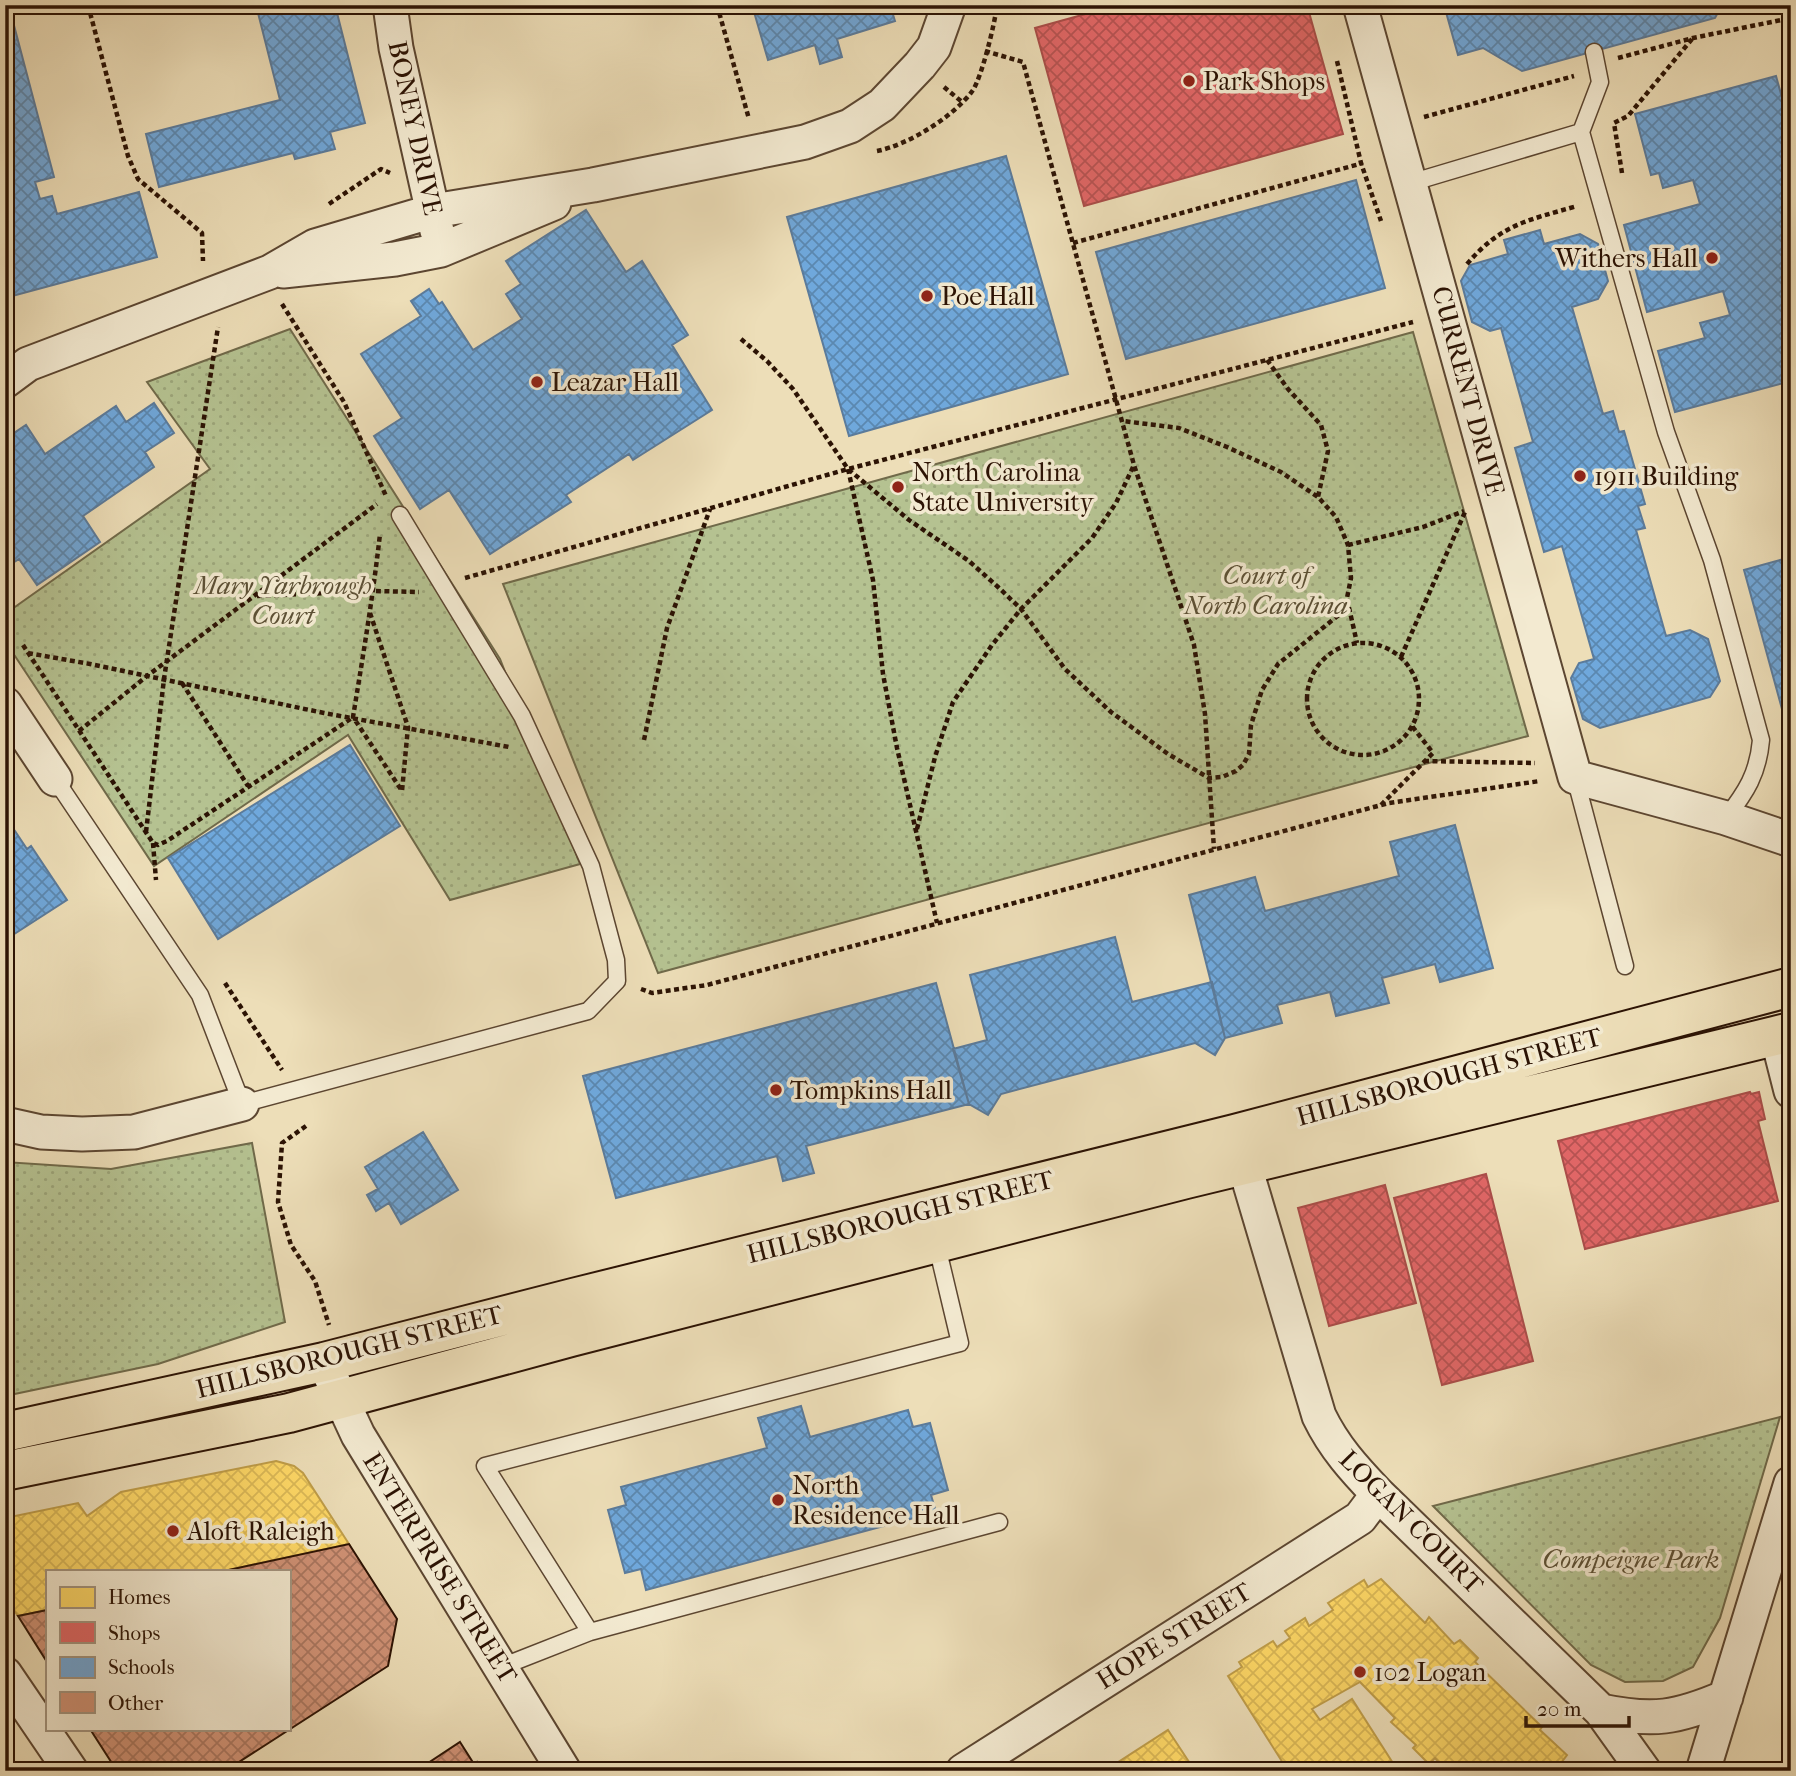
<svg xmlns="http://www.w3.org/2000/svg" width="1796" height="1776" font-family="'IM FELL French Canon',serif">
<style>
.park{fill:url(#park-dots);stroke:#706a4a;stroke-width:2}
.homes{fill:url(#homes-cross-hatch);stroke:#c09e49;stroke-width:2}
.shops{fill:url(#shops-cross-hatch);stroke:#aa4d49;stroke-width:2}
.schools{fill:url(#schools-cross-hatch);stroke:#5b7b9b;stroke-width:2}
.building{fill:url(#building-cross-hatch);stroke:#2c1304;stroke-width:2}
.lines{fill:none;stroke-linecap:round;stroke-linejoin:round}
.lane-casing{stroke:#5c4631;stroke-width:19}
.street-casing{stroke:#5c4631;stroke-width:37}
.primary-casing{stroke:#2c1304;stroke-width:42}
.path{stroke:#2c1304;stroke-width:4.5;stroke-dasharray:5 3.5;stroke-linecap:butt}
.lane{stroke:#f3ead1;stroke-width:16}
.street{stroke:#f3ead1;stroke-width:33}
.primary{stroke:#eddeb8;stroke-width:38}
.poi-dot{fill:#8f2418;stroke:#f3ead1;stroke-width:2.5}
.labels{text-anchor:middle;dominant-baseline:central;stroke-width:7;stroke-linejoin:round;paint-order:stroke}
.poi-label{font-size:26px;fill:#2c1304;stroke:#f3ead1;text-anchor:start}
.street-label{font-size:26px;fill:#2c1304;stroke:#f3ead1}
.park-label{font-size:26px;font-style:italic;fill:#5c5035;stroke:#f3ead1}
</style>
<defs>
<pattern id="park-dots" width="8" height="8" patternUnits="userSpaceOnUse" patternTransform="scale(1.75)"><rect width="8" height="8" fill="#b5c291"/><path d="M2 2h.1M6 6h.1" fill="none" stroke="#9ca67b" stroke-width="1.8" stroke-linecap="round"/></pattern>
<pattern id="homes-cross-hatch" width="8" height="8" patternUnits="userSpaceOnUse" patternTransform="scale(1.75)"><rect width="8" height="8" fill="#ffd966"/><path d="M0 0l8 8M0 8l8-8" fill="none" stroke="#dbb957"/></pattern>
<pattern id="shops-cross-hatch" width="8" height="8" patternUnits="userSpaceOnUse" patternTransform="scale(1.75)"><rect width="8" height="8" fill="#e06666"/><path d="M0 0l8 8M0 8l8-8" fill="none" stroke="#b65352"/></pattern>
<pattern id="schools-cross-hatch" width="8" height="8" patternUnits="userSpaceOnUse" patternTransform="scale(1.75)"><rect width="8" height="8" fill="#6fa8dc"/><path d="M0 0l8 8M0 8l8-8" fill="none" stroke="#5b88b0"/></pattern>
<pattern id="building-cross-hatch" width="8" height="8" patternUnits="userSpaceOnUse" patternTransform="scale(1.75)"><rect width="8" height="8" fill="#d09276"/><path d="M0 0l8 8M0 8l8-8" fill="none" stroke="#a9765f"/></pattern>
</defs>
<rect width="100%" height="100%" fill="#eddeb8"/>
<filter id="stains"><feTurbulence type="fractalNoise" baseFrequency=".00286" numOctaves="4"/><feColorMatrix values="0 0 0 0 .2 0 0 0 0 .09 0 0 0 0 .02 0 0 0 .5 -.17"/></filter>
<radialGradient id="worn" r=".72"><stop offset=".6" stop-color="#630" stop-opacity="0"/><stop offset="1" stop-color="#630" stop-opacity=".3"/></radialGradient>
<path class="park" d="M290,329l210,330 80,205 -130,36 -102,-165 -194,131 -149,-225v-27l205,-145 -63,-87z
M1413,332l115,404 -870,237 -155,-389z
M252,1143l33,179 -127,42 -153,32v-234l106,7z
M1780,1417l-60,201 -27,49 -30,14 -38,1 -34,-17 -158,-159z"/>
<path class="homes" d="M276,1461l18,5 9,7 46,71 -125,27h-177v39l-29,6 -13,-18v-80l73,-15 9,13 34,-24z
M1381,1579l44,44 4,-6 25,27 6,-4 18,18 -3,4 67,65 -2,3 27,25 -6,8 9,8h-128l2,-3 -9,-10 -6,6 -16,-16 3,-3 -25,-23 4,-4 -35,-36 -48,27 8,11 32,-21 46,72h-110l-60,-95 14,-9 -3,-5 34,-21 4,6 13,-9 -5,-7 20,-13 4,8 24,-16 -5,-7 36,-23 4,7z
M1168,1730l27,41h-88l-1,-1z"/>
<path class="shops" d="M1118,5h189l36,129 -259,72 -49,-178z
M1750,1092l1,2 8,-2 6,27 -7,2 20,80 -193,48 -27,-108z
M1486,1174l47,187 -91,24 -48,-187z
M1385,1185l31,118 -87,23 -31,-118z"/>
<path class="schools" d="M256,5h79l30,118 -35,9 5,17 -40,10 -2,-6 -134,34 -13,-53 134,-34z
M752,5h138l5,16 -58,18 5,18 -22,7 -5,-19 -47,15z
M1444,5h278l-7,13 -193,53 -39,-23 -25,7z
M11,14l43,163 -19,5 5,17 12,-3 5,18 82,-22 18,65 -152,41v-282z
M1776,76l15,54v251l-116,31 -17,-61 47,-13 -5,-15 30,-8 -7,-24 -76,21 -23,-87 76,-21 -7,-24 -30,8 -4,-15 -8,2 -16,-61z
M1006,156l62,218 -219,62 -62,-219z
M1356,180l29,108 -259,71 -30,-107z
M586,210l40,62 16,-11 46,74 -16,10 40,65 -79,50 -4,-6 -63,41 5,7 -81,52 -41,-64 -29,19 -46,-73 28,-18 -41,-64 60,-38 -10,-15 18,-12 10,15 3,-2 31,48 49,-31 -16,-25 15,-10 -15,-23z
M1540,230l4,14 36,-10 18,10 10,37 -10,18 -26,8 31,107 10,-3 6,21 5,-1 21,73 -7,2 7,22 -9,2 30,106 24,-6 18,9 12,42 -10,16 -110,31 -17,-9 -12,-41 8,-15 15,-4 -32,-113 -18,6 -29,-104 18,-6 -32,-114 -11,3 -18,-9 -11,-41 9,-16 38,-11 -4,-14z
M154,403l20,30 -29,19 9,15 -71,49 17,26 -63,43 -18,-26 -14,9v-129l21,-14 19,29 71,-48 10,16z
M1791,557v17l-2,1 2,8v159l-47,-172z
M350,745l50,81 -182,113 -50,-81z
M5,816l22,33 4,-3 36,54 -62,40z
M1455,825l38,143 -53,14 -5,-18 -53,14 7,25 -53,13 -6,-24 -53,13 5,18 -57,15 -36,-143 66,-18 10,34 134,-35 -9,-34z
M1115,937l17,65 80,-20 13,56 -10,17 -20,-12 -194,51 -13,21 -19,-11 -16,-55 34,-9 -17,-65z
M936,983l33,121 -163,42 8,27 -31,8 -6,-25 -161,42 -33,-122z
M423,1132l35,58 -57,34 -12,-21 -13,8 -9,-16 11,-6 -13,-22z
M801,1406l9,31 98,-27 5,17 17,-4 18,67 -17,5 5,17 -290,78 -5,-21 -16,4 -17,-63 18,-5 -5,-18 146,-39 -9,-30z"/>
<path class="building" d="M349,1544l48,75 -9,47 -163,105h-108l-27,-42h199v-158h-65z
M47,1610v52l-29,-46z
M460,1742l14,22 3,-2 6,9h-67z"/>
<g class="lines">
<defs>
<path id="lane" d="M1581,132l19,-50 -6,-30
M1410,183l171,-51 85,300 46,128 49,180c-3,34 -15,52 -35,78
M1575,777l50,189
M55,779l145,216 42,109 346,-93 29,-30 -1,-21 -25,-94 -69,-150 -122,-201
M590,1632l-105,-166 475,-123 -24,-101
M501,1667l89,-35 409,-110"/>
<path id="street" d="M390,5l6,43 41,183
M1360,5l215,772 151,41 65,22
M283,271l112,-12 46,-9 113,-47
M5,381l23,-17 242,-92 45,-26 118,-35 160,-26 212,-43 45,-16 32,-21 38,-40 14,-18 15,-42
M5,704l50,75
M1777,1036l14,55
M5,1124l36,8 41,2 52,-2 108,-28
M1237,1140l82,276c15,31 35,53 59,78l223,217 43,60
M324,1362l34,73 206,336
M5,1674l66,97
M1601,1711c52,11 76,7 125,-14
M963,1771l397,-253 18,-24
M1703,1771l88,-288"/>
<path id="primary" d="M5,1432l319,-70 249,-64 662,-164 556,-147
M5,1471l284,-58 282,-76 615,-158 605,-147"/>
</defs>
<use href="#lane" class="lane-casing"/>
<use href="#street" class="street-casing"/>
<use href="#primary" class="primary-casing"/>
<path class="path" d="M88,5l40,151 10,23 64,54 1,28
M717,5l32,114
M985,51l38,11 111,403 60,180 11,69 9,135
M1618,58l75,-20 98,-20
M1337,61l24,102 20,58
M944,87l18,15
M1424,117l150,-41
M877,151c31,-6 78,-35 96,-61 9,-14 22,-67 24,-85
M1622,173l-8,-50 14,-7 64,-77
M329,204l52,-35 9,4
M1073,243l290,-80
M1467,264c34,-40 62,-44 110,-58
M282,304l62,98 42,94
M741,339l26,22 26,28 55,80 61,51 60,41 29,26 23,22 44,60 46,43 57,42 41,24 13,-1 14,-6 7,-6 6,-11 2,-29 11,-35 16,-26 62,-50 7,-16 4,-20 -3,-33 -12,-28 -18,-20 -37,-25 -54,-25 -48,-19 -56,-7
M1267,360l21,29 33,36 7,26 -10,46
M848,469l25,111 10,94 14,74 40,175
M1348,545l75,-18 41,-16
M465,578l383,-109 565,-147
M257,596l117,-5 45,1
M1347,599l10,44
M370,613l38,114 -6,64 -49,-74c10,-61 20,-121 27,-183
M1307 699a56 56 0 1 1 112 0a56 56 0 1 1-112 0Z
M23,645l130,198 5,2 9,-4 185,-123
M28,653l62,11 234,49 185,34
M1401,657l64,-145
M182,683l66,103
M79,731l68,-55 230,-172
M644,740l23,-112 43,-119
M1424,761l111,2
M1381,805l52,-52 -21,-27
M917,829l18,-72 18,-55 39,-57 29,-36 71,-71 24,-35 18,-38
M146,832l18,-153 54,-352
M153,843l3,37
M225,983l57,87
M641,989l11,4 55,-8 682,-182 151,-22
M306,1126l-24,17 -4,59 13,43 24,36 14,44"/>
<use href="#lane" class="lane"/>
<use href="#street" class="street"/>
<use href="#primary" class="primary"/>
</g>
<g class="poi-dot">
<circle cx="1189" cy="81" r="7"/>
<circle cx="1712" cy="258" r="7"/>
<circle cx="927" cy="296" r="7"/>
<circle cx="537" cy="382" r="7"/>
<circle cx="1580" cy="476" r="7"/>
<circle cx="898" cy="487" r="7"/>
<circle cx="776" cy="1090" r="7"/>
<circle cx="778" cy="1500" r="7"/>
<circle cx="173" cy="1531" r="7"/>
<circle cx="1360" cy="1672" r="7"/>
</g>
<g class="labels">
<g class="poi-label">
<text x="1203" y="81">Park Shops</text>
<text x="1698" y="258" text-anchor="end">Withers Hall</text>
<text x="941" y="296">Poe Hall</text>
<text x="551" y="382">Leazar Hall</text>
<text x="912" y="472">North Carolina<tspan x="912" dy="30">State University</tspan></text>
<text x="1594" y="476">1911 Building</text>
<text x="790" y="1090">Tompkins Hall</text>
<text x="792" y="1485">North<tspan x="792" dy="30">Residence Hall</tspan></text>
<text x="187" y="1531">Aloft Raleigh</text>
<text x="1374" y="1672">102 Logan</text>
</g>
<g class="street-label">
<text transform="translate(415 128) rotate(78)">BONEY DRIVE</text>
<text transform="translate(1468 391) rotate(75)">CURRENT DRIVE</text>
<text transform="translate(1449 1077) rotate(-15)">HILLSBOROUGH STREET</text>
<text transform="translate(900 1217) rotate(-14)">HILLSBOROUGH STREET</text>
<text transform="translate(349 1352) rotate(-14)">HILLSBOROUGH STREET</text>
<text transform="translate(1411 1522) rotate(45)">LOGAN COURT</text>
<text transform="translate(440 1568) rotate(58)">ENTERPRISE STREET</text>
<text transform="translate(1174 1636) rotate(-32)">HOPE STREET</text>
</g>
<g class="park-label">
<text x="1266" y="575">Court of<tspan x="1266" dy="30">North Carolina</tspan></text>
<text x="283" y="585">Mary Yarbrough<tspan x="283" dy="30">Court</tspan></text>
<text x="1631" y="1559">Compeigne Park</text>
</g>
</g>
<rect width="1796" height="1776" fill="none" stroke="#eddeb8" stroke-width="28"/>
<rect x="7" y="7" width="1782" height="1762" fill="none" stroke="#2c1304" stroke-width="3.5"/>
<rect x="14" y="14" width="1768" height="1748" fill="none" stroke="#2c1304" stroke-width="2"/>
<rect x="46" y="1570" width="245" height="161" fill="#f3ead1" stroke="#a3947f" stroke-width="2"/>
<rect x="60" y="1587" width="35" height="21" fill="#ffd966" stroke="#a3947f" stroke-width="2"/>
<text x="108" y="1604" font-size="21" fill="#2c1304">Homes</text>
<rect x="60" y="1622" width="35" height="21" fill="#e06666" stroke="#a3947f" stroke-width="2"/>
<text x="108" y="1640" font-size="21" fill="#2c1304">Shops</text>
<rect x="60" y="1657" width="35" height="21" fill="#6fa8dc" stroke="#a3947f" stroke-width="2"/>
<text x="108" y="1674" font-size="21" fill="#2c1304">Schools</text>
<rect x="60" y="1692" width="35" height="21" fill="#d09276" stroke="#a3947f" stroke-width="2"/>
<text x="108" y="1710" font-size="21" fill="#2c1304">Other</text>
<path d="M1526 1716v10h103v-10" fill="none" stroke="#2c1304" stroke-width="3.5"/>
<text x="1537" y="1716" font-size="21" fill="#2c1304" stroke="#f3ead1" stroke-width="5" paint-order="stroke">20 m</text>
<rect width="100%" height="100%" filter="url(#stains)"/>
<rect width="100%" height="100%" fill="url(#worn)"/>
</svg>
